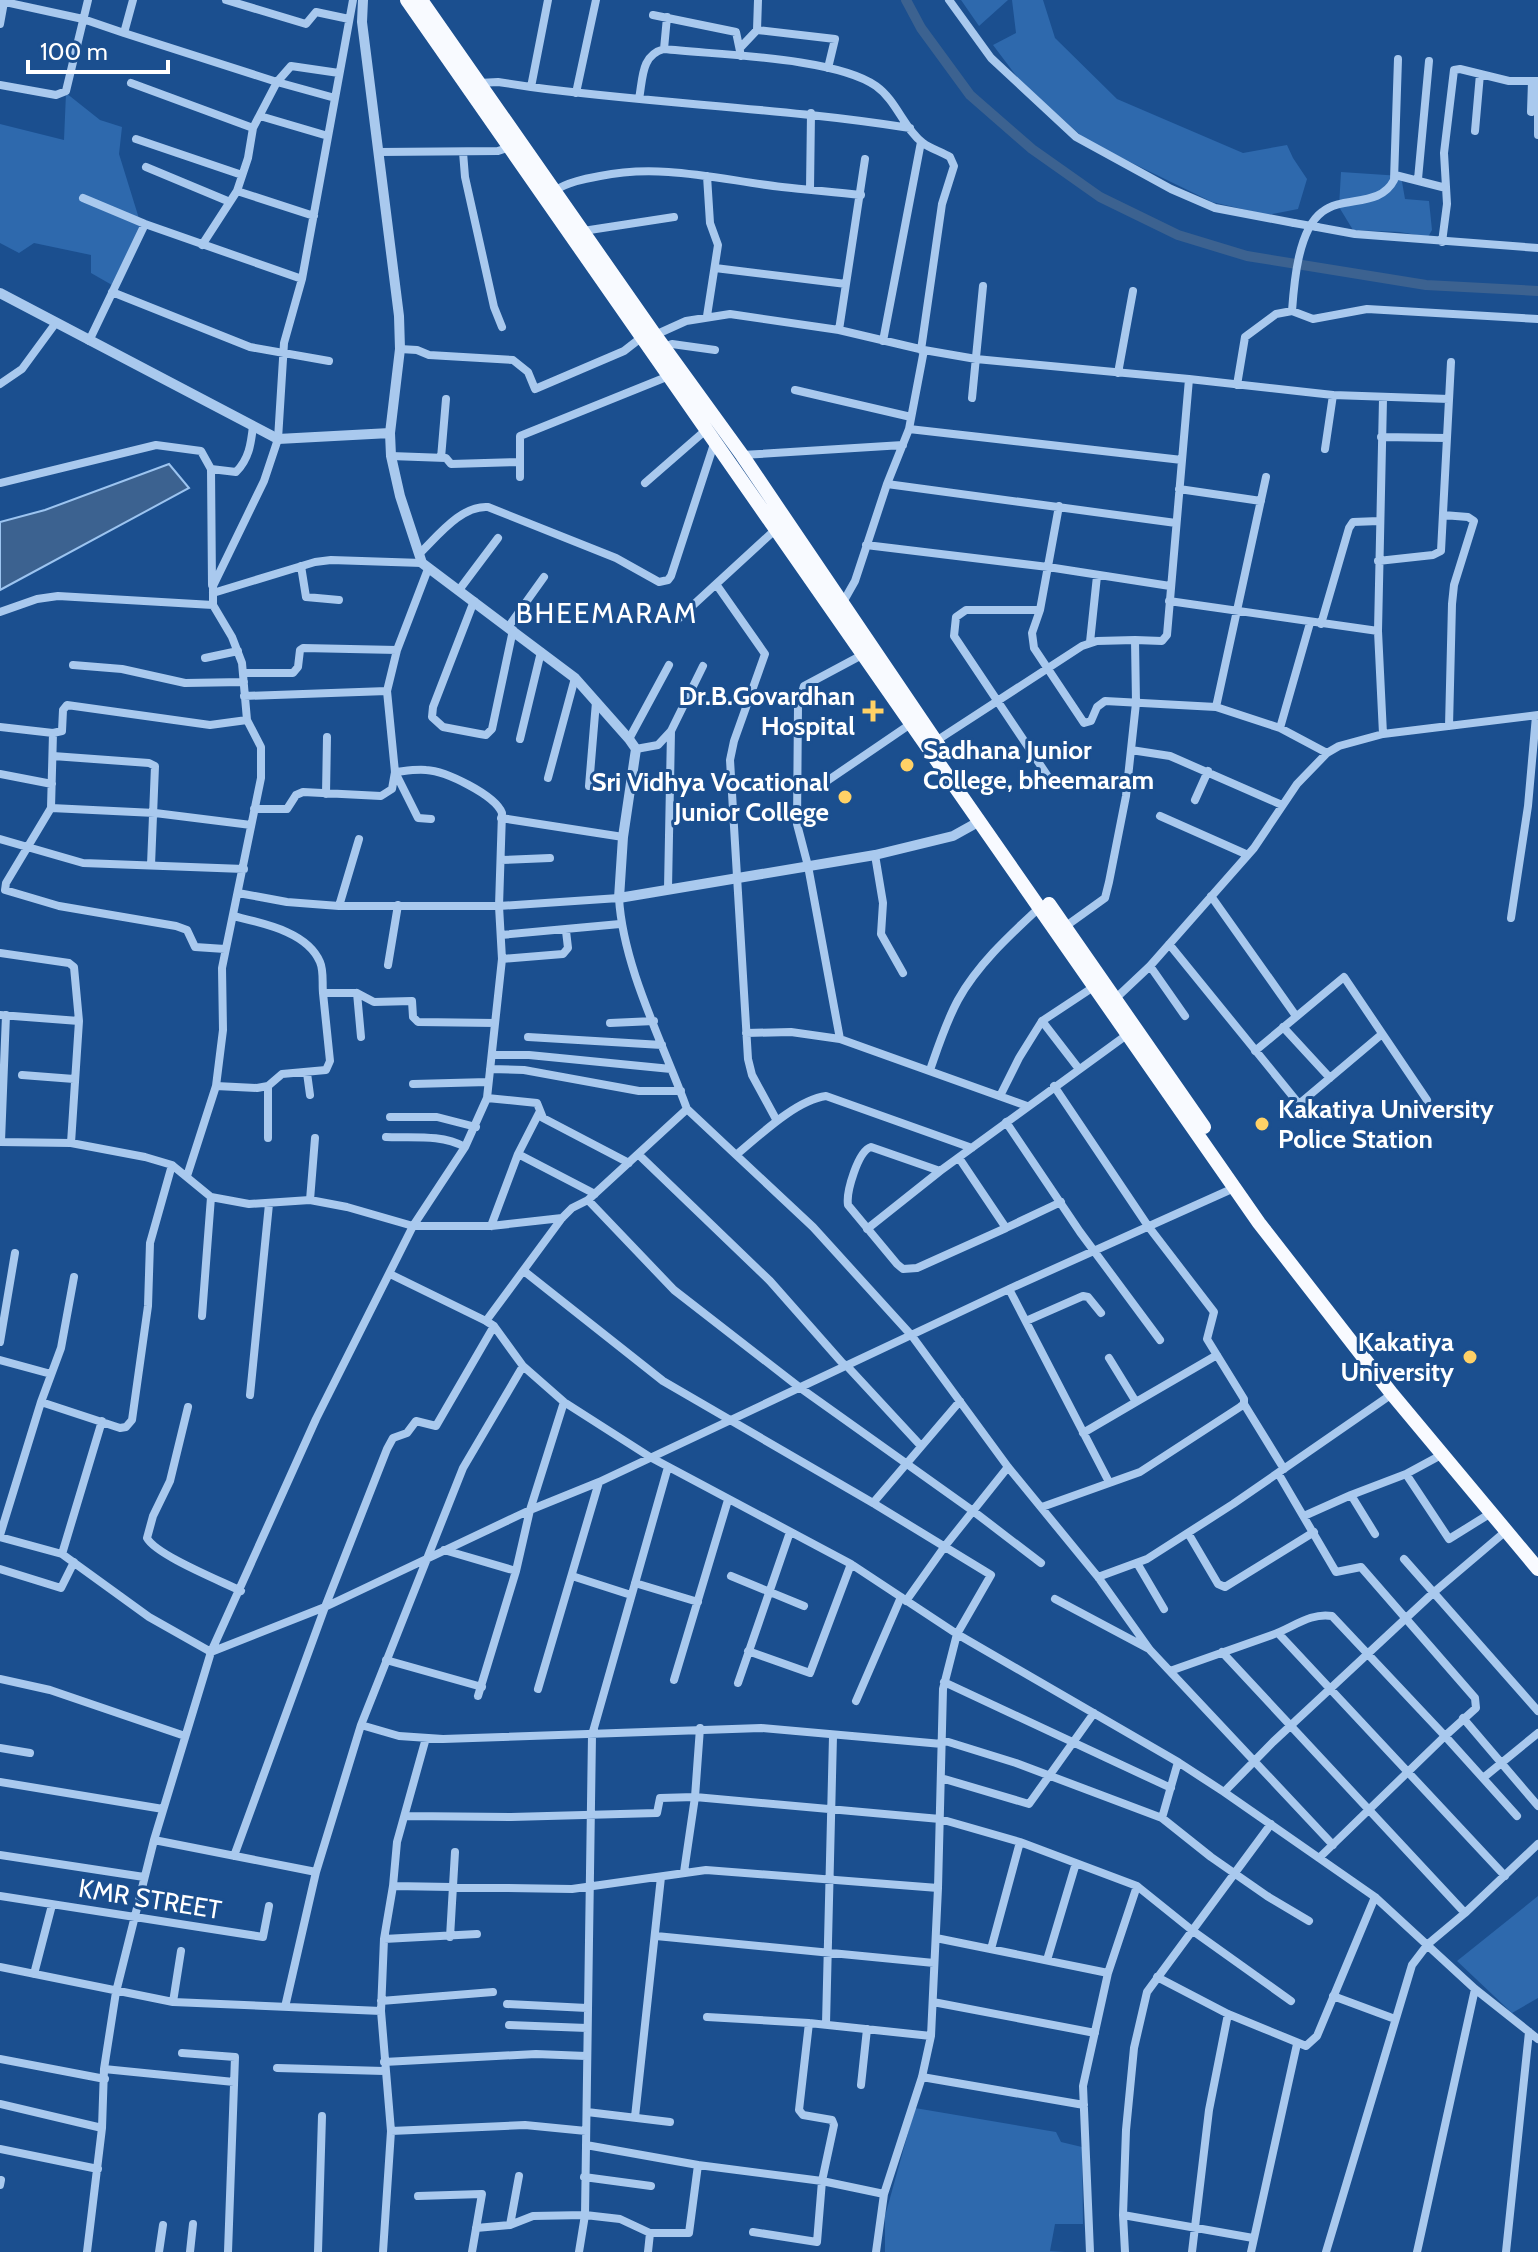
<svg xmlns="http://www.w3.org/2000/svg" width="1538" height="2252" font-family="Cabin,sans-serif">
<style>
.green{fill:#2e69ad}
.water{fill:#3c6290;stroke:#9cc4f0;stroke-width:2}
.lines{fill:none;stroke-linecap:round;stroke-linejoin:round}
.canal{stroke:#3c6290;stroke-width:10}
.minor{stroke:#a9c9ee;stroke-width:8}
.tertiary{stroke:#a9c9ee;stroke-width:10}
.trunk{stroke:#f8faff;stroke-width:14}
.minor-bridge{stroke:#a9c9ee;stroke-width:8}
.poi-dot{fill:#ffd166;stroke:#1b4f8f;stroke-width:3}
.labels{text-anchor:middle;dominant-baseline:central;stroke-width:6;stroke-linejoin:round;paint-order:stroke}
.poi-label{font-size:26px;font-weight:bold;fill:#fff;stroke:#1b4f8f;text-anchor:end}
.street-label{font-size:26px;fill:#fff;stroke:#1b4f8f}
.neighbourhood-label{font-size:28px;letter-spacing:2px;fill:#fff;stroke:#1b4f8f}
</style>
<rect width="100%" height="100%" fill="#1b4f8f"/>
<path class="green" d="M961,0h47l-29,26z
M1012,0h31l12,38 62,61 126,54 44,-8 6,13 14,21 -9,30 -30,6 -56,-13 -125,-61 -67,-60 -27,-36 23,-12z
M66,93l34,27 22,7 -3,27 22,71 -29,60 -21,-12v-18l-57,-12 -15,10 -19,-10v-119l64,16z
M1341,172l60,4 4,23 24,2 3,29 -4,7 -28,-5 -47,-2 -14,-23z
M1538,1896v102l-26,15 -55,-52z
M915,2108l141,24 5,10 21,5 1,77h-28l-5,27 15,1h-180v-36z"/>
<path class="water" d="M169,464l20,24 -189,102v-68l45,-12z"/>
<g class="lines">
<path class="canal" d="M906,0l15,28 49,67 62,54 68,48 78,38 69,21 179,29 112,6"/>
<path class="minor" d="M133,0l-9,33 153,49 -24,46 -5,30 -11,33 -35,54
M226,0l80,24 10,-12 33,7
M548,0l-17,87c126,17 253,21 379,41
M949,0l42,58 85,79 95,52 44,19 79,15
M0,1l83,18 41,14
M653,15l83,17 5,24
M0,24l4,-22
M757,30l78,9 -7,29
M740,48l17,-18 1,-30
M664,49l3,-32
M131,83l122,45
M479,83l19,-1 33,5
M0,85l56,10 10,-4 22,-91
M576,93l20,-93
M335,98l-58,-16 14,-16 48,7
M639,99c4,-21 2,-44 25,-50 53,6 171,8 212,37 21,15 28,43 47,57 8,6 19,9 27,14l4,9 -12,38 -21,146
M1531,112l1,-31
M260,116l68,20
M1475,131l5,-57
M1538,135v-54
M136,139l106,36
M379,152l119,-1 12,-4
M463,152l2,25 29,130 8,20
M146,167l84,35
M1395,175l51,13
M707,176l3,47 8,22 -11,71
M1418,179l11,-118
M810,189l1,-76
M237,191l77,25
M554,191c14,-9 30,-12 46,-15 62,-13 121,4 182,11 26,3 53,5 79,8
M83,198l62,26 157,55
M1317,227l38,7 183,14
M583,231l91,-14
M1442,242l5,-38 -3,-51 10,-83 6,-1 49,12h28
M715,268l131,16
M112,292l138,55 79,14
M1292,311c2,-28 6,-81 30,-99 21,-17 58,-4 72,-32l4,-121
M839,330l26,-171
M655,335l31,-14 44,-7 109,16 85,20 52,9 213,20
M89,341l56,-117
M883,341l38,-199
M663,347l9,-3 43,6
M400,349l17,1 12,5 84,5 15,12 7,17 89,-38 18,-14
M1118,373l15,-82
M0,384l22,-15 33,-45
M1237,385l8,-48 31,-23 16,-3 21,8 54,-10 171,10
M795,390l116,27
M972,398l11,-112
M1383,399l-5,232 5,103
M909,429l273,31
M1381,437l66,1
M1325,449l8,-54
M742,455l161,-10
M391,456l55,2 5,6 69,-2v15
M441,458l5,-59
M520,462v-26l149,-60
M211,469l25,3c13,-13 15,-28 17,-46
M0,483l156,-38 45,6 10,18 1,116
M645,483l62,-54
M887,484l289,39
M1179,489l82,12
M1443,515l25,2 6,4 -20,64 -2,19 -3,122
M866,545l182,22 122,19
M419,554c18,-17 42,-49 69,-47l128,51 43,24 9,-2 3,-4 44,-135
M1378,561l55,-6 8,-4 10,-189
M301,566l5,31 33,3
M716,584l49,70 -31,87 -4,19 18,299 4,16 25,46
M459,590l39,-52
M213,593l102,-31 16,-2 91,3
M474,601l-41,106 -1,10 11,10 37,7 6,1 6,-6 21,-99
M1169,601l209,30
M842,604l13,-23 32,-97 22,-55 15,-79
M1040,610l-8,23 2,15 50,75 7,-2 6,-14 8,-6 111,6 64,21
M0,612l37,-13 21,-3 155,9
M678,619l98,-90
M1310,623l-30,105 47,25
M1321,624l28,-96 4,-6 26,-1
M509,626l35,-49
M1090,642l7,-66
M205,658l33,-7
M73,665l49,4 63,14 59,-1
M243,673h50l5,-6 2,-17 3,-2 94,2
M244,696l143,-5
M1216,707l50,-230
M0,727l53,6 -2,75 -45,75 -1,7 54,16 117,20 11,4 8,17 30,2
M53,733l9,-2 1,-21 4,-5 143,20 37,-5
M520,739l21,-87
M629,739l40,-74
M936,741l146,-95 15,-5 38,-1
M636,749l22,-4 13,-14 32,-65
M1131,750l39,6 112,49
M53,756l96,7 6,3 -4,99
M395,772l23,46 13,1
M0,774l52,10
M548,778l27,-100
M827,781l85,-58
M589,786l7,-84
M1055,787l-101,-151 2,-19 10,-7h74l19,-104
M326,794l1,-57
M1195,800l13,-29
M51,808l104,5 96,12
M254,809h33l9,-14 7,-3 78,4 11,-7 3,-17
M1160,816l88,39
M501,818l122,19
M0,839l83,24 161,6
M875,855l8,48 -2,31 22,39
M501,860l49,-2
M668,889l3,-158
M238,893l49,9 52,4h160l120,-8c4,69 44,145 68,211
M1211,896l85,120
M339,906l20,-67
M233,916c28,7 74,15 87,46 4,9 2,21 3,31h34l4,44
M1511,918l17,-112 8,-90
M1066,926l39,-28 4,-16 17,-86 10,-93 -1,-63 27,1 5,-6 22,-256 144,16 116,4
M501,935l119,-11
M1169,944l130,160 83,-70
M0,953l69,10 5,4 5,54 -8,122
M502,959l61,-5 5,-6 -2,-17
M388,965l10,-60
M1150,966l35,50
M357,993l17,9 38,-1 1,16 5,5 77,1
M1115,999l35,-33 104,-118 43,-64 30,-31 12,-7 44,-12 155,-19
M0,1015l79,6
M610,1023l44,-2
M1283,1027l47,51
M746,1033l45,-1 49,7 187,67
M528,1037l134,8
M840,1039l-32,-173 -11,-42 1,-118 6,-20 58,-31
M1255,1051l89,-74 83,123
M492,1055h37l142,14
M490,1069l34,1 115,21h42
M1079,1069l-37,-48 53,-35
M930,1070c8,-23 16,-48 28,-70 20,-36 52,-65 82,-93
M307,1073l3,22
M22,1075l52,4
M413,1084l75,-2
M216,1086l41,2 11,-2 14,-12 44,-4 4,-9 -7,-68
M268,1086v52
M1000,1096l19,-38 23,-37
M487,1098l50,5 6,15 86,45
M390,1117h47l39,10
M1006,1122l74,110 80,108
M386,1137c27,1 55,-3 79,10
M1,1141l5,-126
M0,1142l71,1 74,14 27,8 39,32 38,7 61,-4 37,7 66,19h78l71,-8
M518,1154l21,-41
M638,1154l132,127 75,85
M736,1155c23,-19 60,-55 90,-59l146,52
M959,1158l47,70 55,-26
M940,1171l-69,-24c-13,4 -25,45 -23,58l49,59 6,5 14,-1 89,-40
M187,1176l29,-90 7,-56 -1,-62 39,-190v-31l-14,-27 -5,-57 -10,-26 -19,-32v-19l51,-105 14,-42 6,-96 18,-64 51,-279
M310,1200l5,-62
M588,1200l86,90 125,97 174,124 68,52
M491,1226l27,-72 77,40
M867,1229l73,-58 188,-137
M524,1271l139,110 210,122 118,72 -34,59 -14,55 -5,199 -7,148 -9,41 -38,117 -8,58
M390,1274l96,47 8,5 29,40 41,36 86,55 201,107 106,70 221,128 46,30 151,105 100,92 63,50
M1009,1289l100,193
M202,1316l9,-119
M486,1321l76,-103 10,-10 16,-8 99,-91 126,118 99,109 96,131 90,110 52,73 183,195
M1026,1321l57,-25 5,1 13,16
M0,1342l15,-89
M1109,1358l27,44 81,-47
M0,1360l51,14
M846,1365l75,81
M250,1395l19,-191
M41,1402l79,26 6,-1 6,-7 16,-114 2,-63 22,-78
M1244,1404l40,65
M188,1407l-18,74 -17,35 -6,22c9,17 74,43 94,53
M1083,1433l53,-31
M1278,1473l58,99 25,-5 114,131 1,10 -31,28 72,80
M1406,1474l43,65 42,-26
M873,1503l87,-102
M1042,1507l98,-35 100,-65 4,-3v-5l-37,-60 7,-27 -66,-86 -94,-140
M1304,1516l47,-21
M1188,1533l30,51 7,3 89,-55
M1375,1534l-24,-39 55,-21 37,-20
M0,1535l41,-133 20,-54 13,-71
M0,1537l62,17 87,63 62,35 114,-45 205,-97 69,-28 410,-193 225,-101
M444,1550l72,21
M62,1554l40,-133
M1404,1559l134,152
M1137,1563l27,46
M0,1569l61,19 13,-26
M572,1576l59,19
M731,1576l73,30
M1098,1577l49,-18 86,-55 159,-110
M635,1583l63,19
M1055,1599l94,50
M906,1601l39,-55 63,-79
M1278,1633l227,243
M748,1651l62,22 41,-109
M1222,1652l243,261
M386,1660l96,27
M1170,1671c34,-12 68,-24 102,-36 20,-7 39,-23 60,-19l113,120 -126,122
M0,1679l50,11 135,46
M674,1680l54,-180
M944,1682l227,106
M738,1683l52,-151
M538,1689l61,-207
M478,1696l38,-125 14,-61 34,-108
M856,1701l45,-104
M1463,1718l75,88
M361,1725l38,11 44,3 318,-11 181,16
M942,1740l74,23 146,55 49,39 56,39 42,25
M0,1748l30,5
M941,1778l88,26 65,-91
M1483,1778l55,-45
M0,1782l163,27
M1224,1792l49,-50 160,-149 73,-62
M406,1816l105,1 146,-4 3,-15 35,-1 245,22 80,23 117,44 56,45 98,70
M1162,1818l16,-56
M154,1840l162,32
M0,1855l144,22
M234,1856l91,-249 62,-158 6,-11 14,-5 9,-12 20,5 58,-100
M684,1872l11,-75 5,-69
M393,1886l179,3 134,-19 232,18
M0,1896l263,41 6,-31
M656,1936l278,27
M450,1937l5,-85
M936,1938l172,35
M384,1939l9,-53 4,-44 29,-104
M991,1949l29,-107
M1047,1960l29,-97
M0,1967l173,35 208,9
M34,1974l18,-69
M1157,1977l71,37 78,32 11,-10 58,-139
M1333,1996l62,23
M381,2001l112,-9
M173,2002l8,-51
M933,2002l162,31
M507,2004l80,4
M285,2007l31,-135 45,-147 102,-257 60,-102
M707,2017l102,6 122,13
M826,2024l7,-288
M509,2025l78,3
M182,2053l53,4 -7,195
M0,2059l105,20
M384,2062l152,-8 50,2
M277,2068l107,3
M104,2069l130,13
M922,2077l162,28
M861,2085l6,-56
M0,2104l102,24
M587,2112l83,10
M635,2117l26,-240
M391,2131l134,-6 61,6
M586,2145l112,20
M0,2149l98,20
M584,2177l67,9
M0,2185l1,-5
M418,2196l64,-2 -10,58
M1123,2215l130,23
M510,2225l9,-49
M476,2228l34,-3 23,-9 52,-1 35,4 30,14h39l9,-68 124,16 62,13
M753,2232l64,10 5,-61 12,-56 -2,-5 -29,-5 -4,-5 10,-87
M87,2252l15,-124 2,-59 12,-77 38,-152 57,-188 105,-233 97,-193 52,-79 22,-49 15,-139 -3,-53 3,-93c-7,-18 -56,-42 -76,-43 -10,-1 -21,1 -31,2l-8,-81 10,-41 31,-81
M159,2252l4,-27
M190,2252l3,-28
M318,2252l4,-136
M383,2252l8,-121 -10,-120 3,-72 93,-5
M579,2252l6,-37 7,-480 76,-268
M648,2252l2,-19
M1090,2252l-7,-166 25,-113 29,-87
M1125,2252l-2,-37 3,-85 8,-82 13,-56 124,-168
M1192,2252l17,-142 19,-96
M1251,2252l46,-208
M1326,2252l86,-287 16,-21 37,-31 73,-69
M1417,2252l58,-263
M1506,2252l23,-220"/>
<path class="tertiary" d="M363,0l-1,22 37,294 1,33 -10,84 1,23 9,40 22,67 153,115 54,61 7,10 -13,88 -4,61 256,-43 78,-19 27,-15
M0,293l278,146 112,-6"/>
<path class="trunk" d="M407,0l852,1223 133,171 146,175
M421,0l234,335 87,120 197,291
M1049,904l155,223"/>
<path class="minor-bridge" d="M1294,223l23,4"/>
</g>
<g class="poi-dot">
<path d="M869 699h8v8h8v8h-8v8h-8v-8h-8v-8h8z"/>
<circle cx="907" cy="765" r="8"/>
<circle cx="845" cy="797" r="8"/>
<circle cx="1262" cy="1124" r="8"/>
<circle cx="1470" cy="1357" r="8"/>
</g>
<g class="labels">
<g class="poi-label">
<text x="855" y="696">Dr.B.Govardhan<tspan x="855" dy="30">Hospital</tspan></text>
<text x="923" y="750" text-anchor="start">Sadhana Junior<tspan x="923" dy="30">College, bheemaram</tspan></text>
<text x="829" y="782">Sri Vidhya Vocational<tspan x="829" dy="30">Junior College</tspan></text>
<text x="1278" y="1109" text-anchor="start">Kakatiya University<tspan x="1278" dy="30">Police Station</tspan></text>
<text x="1454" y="1342">Kakatiya<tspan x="1454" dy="30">University</tspan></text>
</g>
<g class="street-label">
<text transform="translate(150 1899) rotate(9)">KMR STREET</text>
</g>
<g class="neighbourhood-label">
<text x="607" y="613">BHEEMARAM</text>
</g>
</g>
<path d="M28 60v12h140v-12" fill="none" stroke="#ffffff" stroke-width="4"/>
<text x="40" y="60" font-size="24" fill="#ffffff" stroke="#1b4f8f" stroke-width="6" paint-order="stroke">100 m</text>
</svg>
